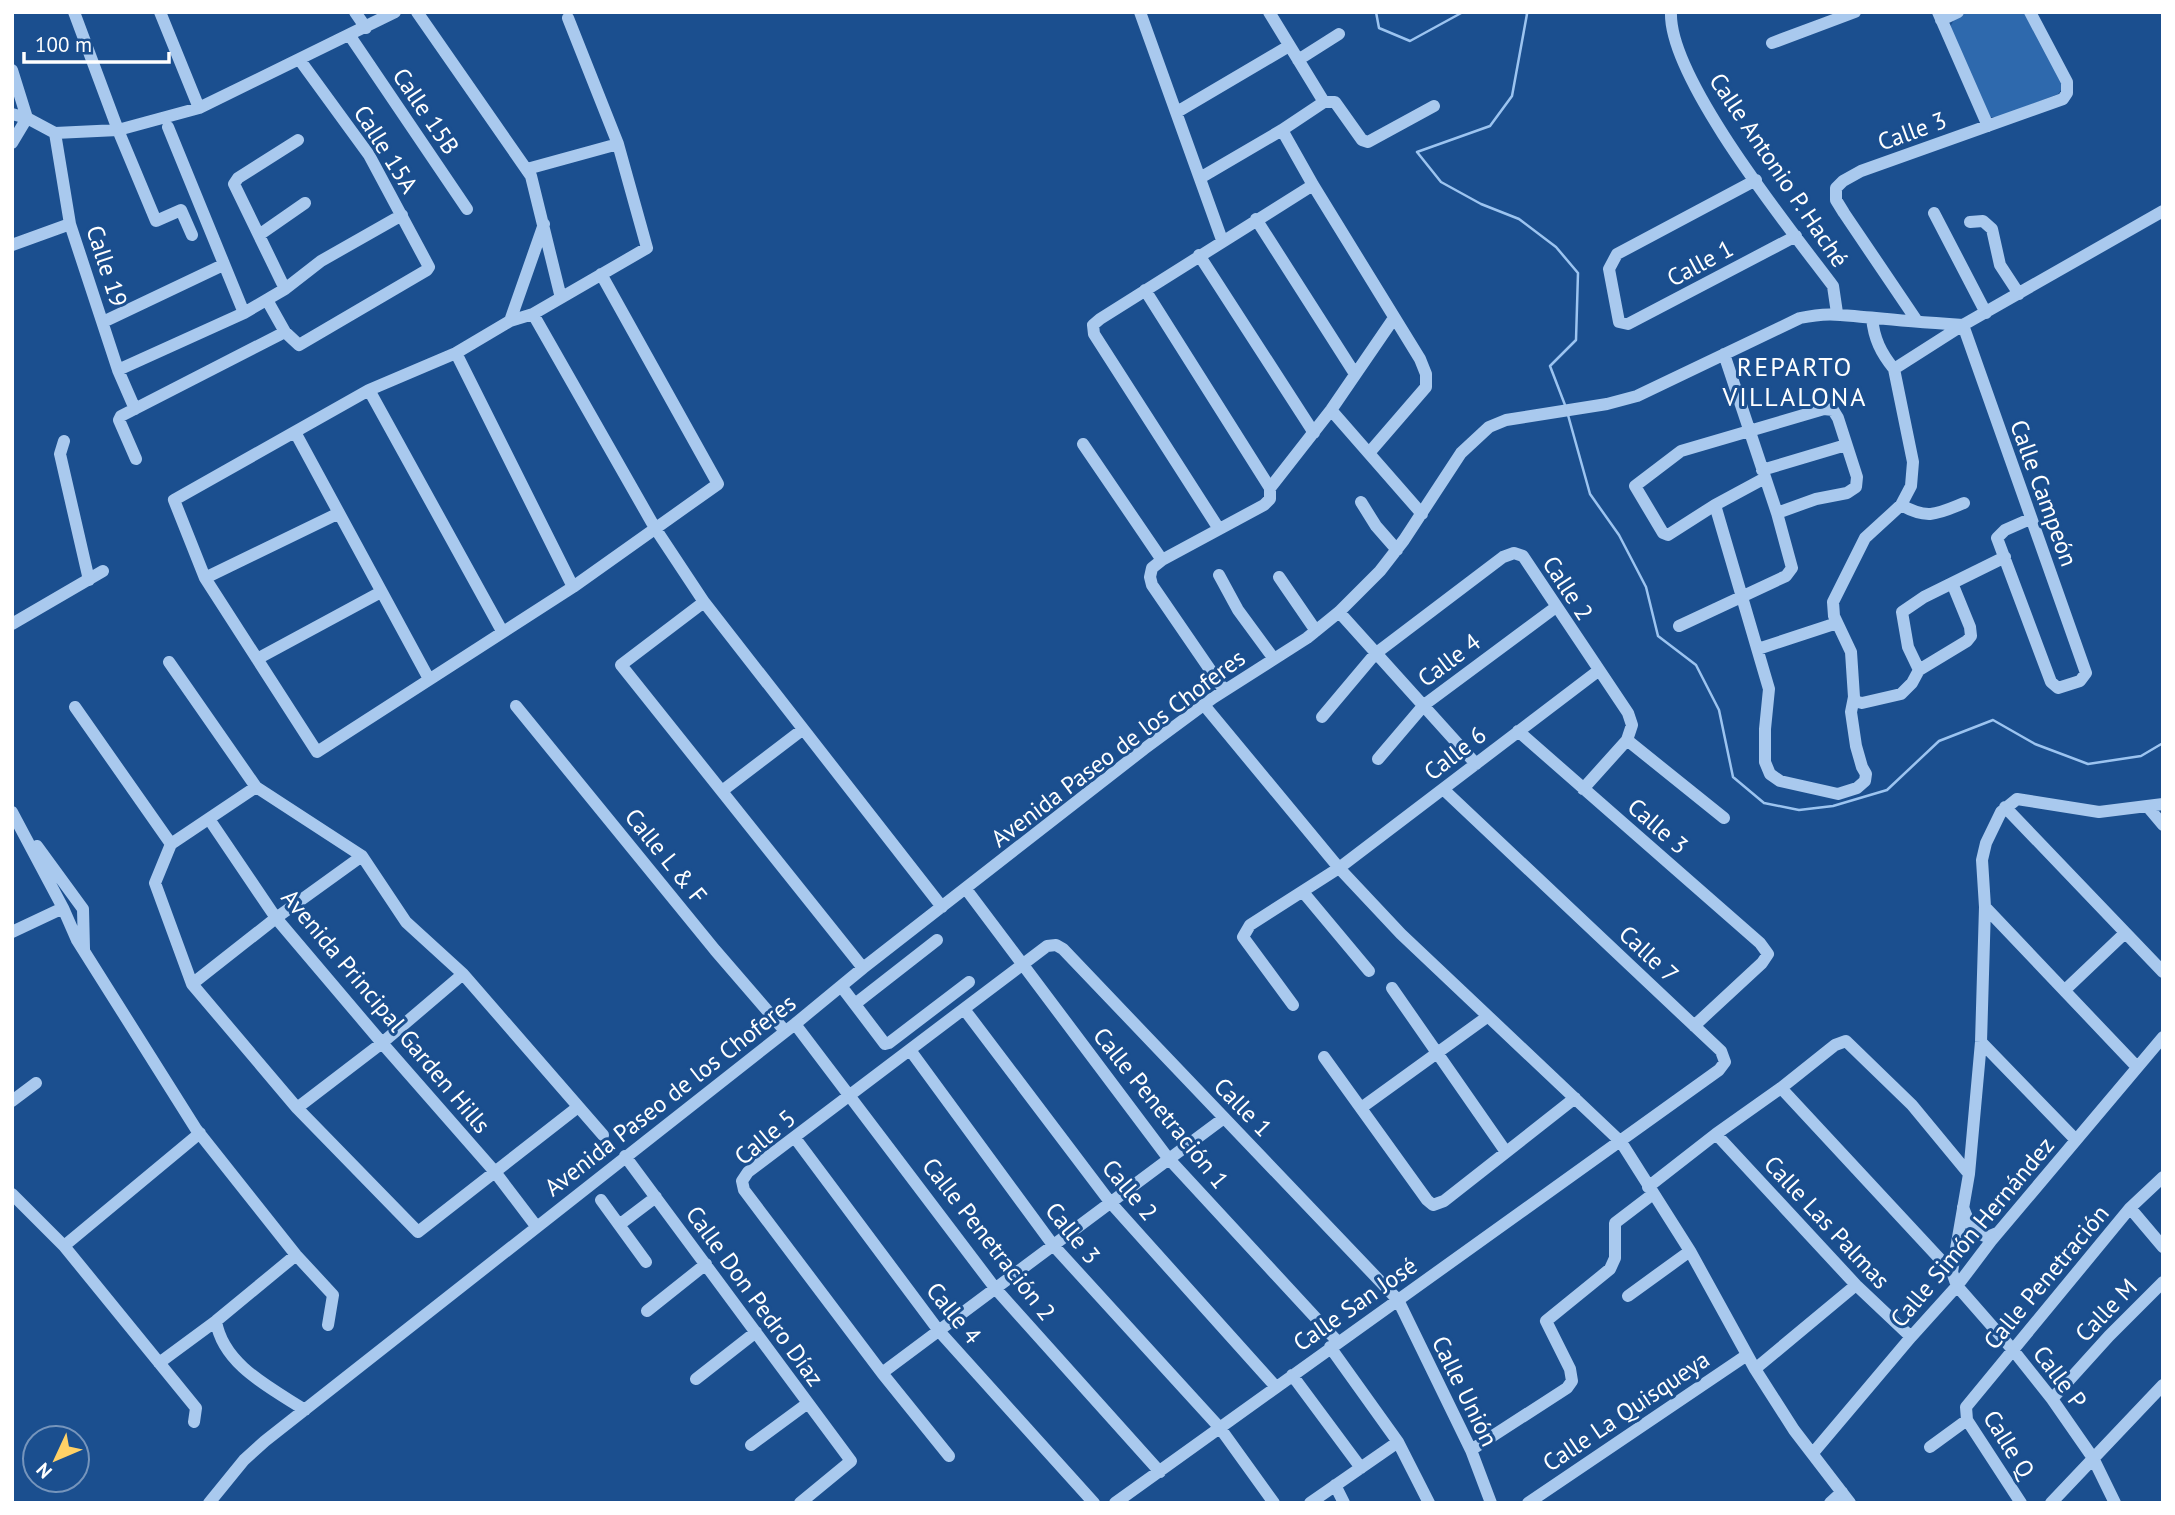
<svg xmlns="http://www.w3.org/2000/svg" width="2175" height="1515" font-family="'PT Sans',sans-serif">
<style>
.green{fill:#2e69ad}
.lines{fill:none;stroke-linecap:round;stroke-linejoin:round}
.stream{stroke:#9cc4f0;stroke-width:2.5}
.minor{stroke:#a9c9ee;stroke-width:12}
.labels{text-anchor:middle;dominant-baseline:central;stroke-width:6;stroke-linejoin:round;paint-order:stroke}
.street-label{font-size:24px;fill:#fff;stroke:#1b4f8f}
.neighbourhood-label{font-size:26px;letter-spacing:2px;fill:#fff;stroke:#1b4f8f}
</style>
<rect width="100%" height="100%" fill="#1b4f8f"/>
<path class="green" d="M1968,12h58l38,71 -2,6 -4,5 -59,23h-9l-40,-90 5,-9z"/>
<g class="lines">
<path class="stream" d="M1376,12l3,16 31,13 53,-29
M1525,12l2,2 -15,82 -22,30 -73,26 24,30 40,22 38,15 37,28 22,26 -2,67 -26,26 15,39
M1568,415l22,79 29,41 27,52 12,49 38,29 23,45 14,67 31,26 35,7 34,-4 54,-16 52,-49 54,-21 42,24 53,20 53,-8 22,-13"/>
<path class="minor" d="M74,12l44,118 38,91 25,-11 11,25
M160,12l39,96
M355,12l11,16
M417,12l114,164 30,122
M1140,12l82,228
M1269,12l55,90
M1671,12c-3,66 120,218 162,274l4,27
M1938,12l50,114
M1941,20l17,-8
M350,36l117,173
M1772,43l83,-31
M1298,60l41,-26
M12,70l15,48 -15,25
M1177,112l112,-66
M12,114l15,4 28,15 63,-3 81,-22 196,-96
M168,127l76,186
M1282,130l31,55 107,174 6,15v13l-57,66
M55,133l15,91 48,146 17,39
M527,169l91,-25
M1200,178l82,-48 42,-28h11l27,38 6,2 66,-36
M1756,180l-139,74 -8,15 10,53 9,2 168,-88
M1934,213l52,100
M1256,219l99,155
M1970,222l13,-1 9,8 8,36 19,29
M544,224l-34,97 -54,32 -87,37 -195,110 31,78 112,174 256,-165 145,-103 -117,-210
M259,235l46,-32
M12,245l58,-21
M1199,255l115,178
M285,289l-51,-105 4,-6 60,-38
M1145,290l125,198v11l-6,6 -102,55 -10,8 -2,9 2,8 72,105
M267,300l18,32 14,13 128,-75 2,-3 -60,-112 -70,-96
M533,314l122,214 49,74 238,305
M1872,318c2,21 9,35 22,51
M510,321l23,-7 114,-66 -29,-104 -50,-126
M1917,321l-73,-108 -8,-13v-12l7,-7 18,-10 202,-72 4,-6v-11l-37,-70
M103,322l120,-57
M1963,325l123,348 -6,8 -22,7 -7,-6 -54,-144 8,-8 25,-11
M456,353l117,234
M118,370l126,-57 41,-24 36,-28 81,-46
M369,390l133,241
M1331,410l91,104
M295,432l134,247
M64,441l-4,13 29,126
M1083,444l79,116
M136,459l-17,-39 2,-4 164,-84
M1762,470l84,-25
M1765,478l-50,27 -47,30 -5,-2 -28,-47 46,-35 143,-42 9,1 5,8 19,59 -1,10 -9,6 -31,6 -39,14
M1270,488l61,-78 63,-92
M1361,502l15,24 21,24
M1715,505l54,184 -4,40v33l5,12 10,7 58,13 19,-6 8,-7 1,-7 -4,-7 -6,-21 -5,-34 3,-15 -3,-45 -17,-36 -1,-14 32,-64 36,-33 10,-19 2,-24 -19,-93 69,-44 200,-114
M1901,505c27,15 36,9 63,-2
M1219,529l-125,-195 -1,-9 7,-6 213,-134
M1219,575l19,35 36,49
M1279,577l37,54
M205,578l134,-65
M704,602l-83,63 242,303
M1339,612l137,152
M12,624l91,-53
M1679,626l107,-50 6,-8 -15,-55 -53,-159
M1758,649l79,-26
M257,659l124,-67
M169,662l87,125 106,69 44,66 57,52 140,161
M1919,670l-11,-23 -6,-35 22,-15 81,-40
M1854,701l8,2 39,-9 11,-11 7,-13 48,-29 4,-5 -1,-9 -18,-44
M1204,705l135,163 62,66 220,208 69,109 65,118 39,61 56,73
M516,706l199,244 70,81
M75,707l96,137
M1322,717l53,-63 128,-97 11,-4 9,3 105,157 4,12 -5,15 -44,49
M1518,731l242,212 8,11 -6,9 -68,63
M1627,740l97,78
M1378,759l46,-54 132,-98
M256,787l-85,57 -16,39 37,101 105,124 121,124 160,-125
M722,791l80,-61
M2147,806l16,19
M2005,807l158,165
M12,812l51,96 14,32 119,189 100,126 37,40 -5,30
M209,819l67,99 106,125 113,129 41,54
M37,846l46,63 1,40
M966,889l202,269 170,184
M1303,892l66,79
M1985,907l152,160
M12,932l51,-24
M192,984l84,-66 86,-62
M841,986l44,58 4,-1 80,-61
M1392,988l114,164
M2065,990l60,-57
M855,1004l82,-64
M1293,1005l-50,-68 7,-12 89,-57 259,-197
M964,1009l146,193 166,185
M795,1024l200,264 165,184
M1981,1042l94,97
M910,1050l143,195 167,183 54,75
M1324,1057l103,143 6,5 11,-4 131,-103
M1781,1088l171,184 5,14 56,64 39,49 41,59 22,45
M12,1101l24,-18
M297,1108l85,-65 81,-69
M1361,1108l126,-91
M1716,1134l140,151 55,52
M795,1138l144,193 155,172
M625,1156l226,305 -51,42
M1648,1187l68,-53 65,-46 54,-43 11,-4 66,64 57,69
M12,1194l52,52 132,162 -2,14
M601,1200l45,62
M1963,1207c5,14 9,25 24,30l10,-4
M2130,1208l33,39
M619,1225l37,-28
M64,1246l136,-113
M1952,1272l17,-98 12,-132 4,-135 -3,-47 4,-17 15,-31 16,-13 82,13 64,-8
M1628,1296l62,-45
M647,1311l59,-47
M216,1321c7,44 55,67 89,89
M1330,1347l68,95 31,61
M159,1363l57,-42 80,-66
M1755,1369l101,-84
M882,1373l342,-255
M1292,1375l69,93
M696,1379l60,-47
M2052,1399l57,-63 54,-54
M751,1445l57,-42
M1930,1447l37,-27
M1471,1450l96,-62 5,-7 -2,-12 -24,-48 64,-52 5,-11v-35l38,-29
M1813,1453l98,-116 46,-51 34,-45 172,-204
M949,1456l-67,-83 -138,-183 -2,-9 6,-9 299,-226 9,-1 7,4 335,351 73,150 20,53
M1335,1485l9,18
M209,1503l35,-43 21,-19 530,-417 68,-56 281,-219 69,-51 94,-60 32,-26 41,-41 24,-31 57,-87 28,-26 17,-7 101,-16 30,-8 163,-78c33,-7 44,-2 76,0 29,3 58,5 87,7
M1115,1503l604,-433 6,-8 -4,-11 -278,-262
M1310,1503l88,-61
M1528,1503l219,-148
M1830,1503l12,-11
M2021,1503l-54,-83 -1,-13 164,-199 33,-31
M2051,1503l112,-118"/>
</g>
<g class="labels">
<g class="street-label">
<text transform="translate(426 111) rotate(56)">Calle 15B</text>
<text transform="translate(1912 131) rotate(-20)">Calle 3</text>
<text transform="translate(386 149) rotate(58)">Calle 15A</text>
<text transform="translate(1779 170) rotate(56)">Calle Antonio P. Haché</text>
<text transform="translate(1700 263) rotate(-28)">Calle 1</text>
<text transform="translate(107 266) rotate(72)">Calle 19</text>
<text transform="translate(2044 493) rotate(70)">Calle Campeón</text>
<text transform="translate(1568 588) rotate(57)">Calle 2</text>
<text transform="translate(1449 660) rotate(-37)">Calle 4</text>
<text transform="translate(1118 748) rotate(-37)">Avenida Paseo de los Choferes</text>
<text transform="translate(1455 753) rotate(-38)">Calle 6</text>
<text transform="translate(1658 826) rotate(41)">Calle 3</text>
<text transform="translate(666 856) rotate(51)">Calle L &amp; F</text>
<text transform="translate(1649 954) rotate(43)">Calle 7</text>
<text transform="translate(386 1011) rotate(50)">Avenida Principal Garden Hills</text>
<text transform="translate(670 1095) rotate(-38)">Avenida Paseo de los Choferes</text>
<text transform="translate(1243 1107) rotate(46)">Calle 1</text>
<text transform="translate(1161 1108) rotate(51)">Calle Penetración 1</text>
<text transform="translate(765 1137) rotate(-40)">Calle 5</text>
<text transform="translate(1130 1190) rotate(50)">Calle 2</text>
<text transform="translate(1827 1222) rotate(47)">Calle Las Palmas</text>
<text transform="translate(1972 1232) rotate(-50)">Calle Simón Hernández</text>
<text transform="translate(1073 1233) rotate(51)">Calle 3</text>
<text transform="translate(989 1239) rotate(52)">Calle Penetración 2</text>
<text transform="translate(2046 1277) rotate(-50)">Calle Penetración</text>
<text transform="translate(755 1296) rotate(54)">Calle Don Pedro Díaz</text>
<text transform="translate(1355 1304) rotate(-35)">Calle San José</text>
<text transform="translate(2106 1310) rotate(-46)">Calle M</text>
<text transform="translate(954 1313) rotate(51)">Calle 4</text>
<text transform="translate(2060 1377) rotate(53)">Calle P</text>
<text transform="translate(1465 1391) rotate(64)">Calle Unión</text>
<text transform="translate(1626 1411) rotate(-34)">Calle La Quisqueya</text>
<text transform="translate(2009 1444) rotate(58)">Calle Q</text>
</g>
<g class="neighbourhood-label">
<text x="1795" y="366">REPARTO<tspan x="1795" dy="30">VILLALONA</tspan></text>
</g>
</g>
<rect width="2175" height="1515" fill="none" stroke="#ffffff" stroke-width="28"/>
<g transform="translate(56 1459) rotate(226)"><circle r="33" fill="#1b4f8f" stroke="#7695bc" stroke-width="2"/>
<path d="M0-5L12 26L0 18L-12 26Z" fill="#ffd166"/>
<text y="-10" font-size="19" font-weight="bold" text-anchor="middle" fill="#ffffff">N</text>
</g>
<path d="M24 52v10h145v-10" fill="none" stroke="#ffffff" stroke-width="3.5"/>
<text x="35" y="52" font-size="21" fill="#ffffff" stroke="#1b4f8f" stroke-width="5" paint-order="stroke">100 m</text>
</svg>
